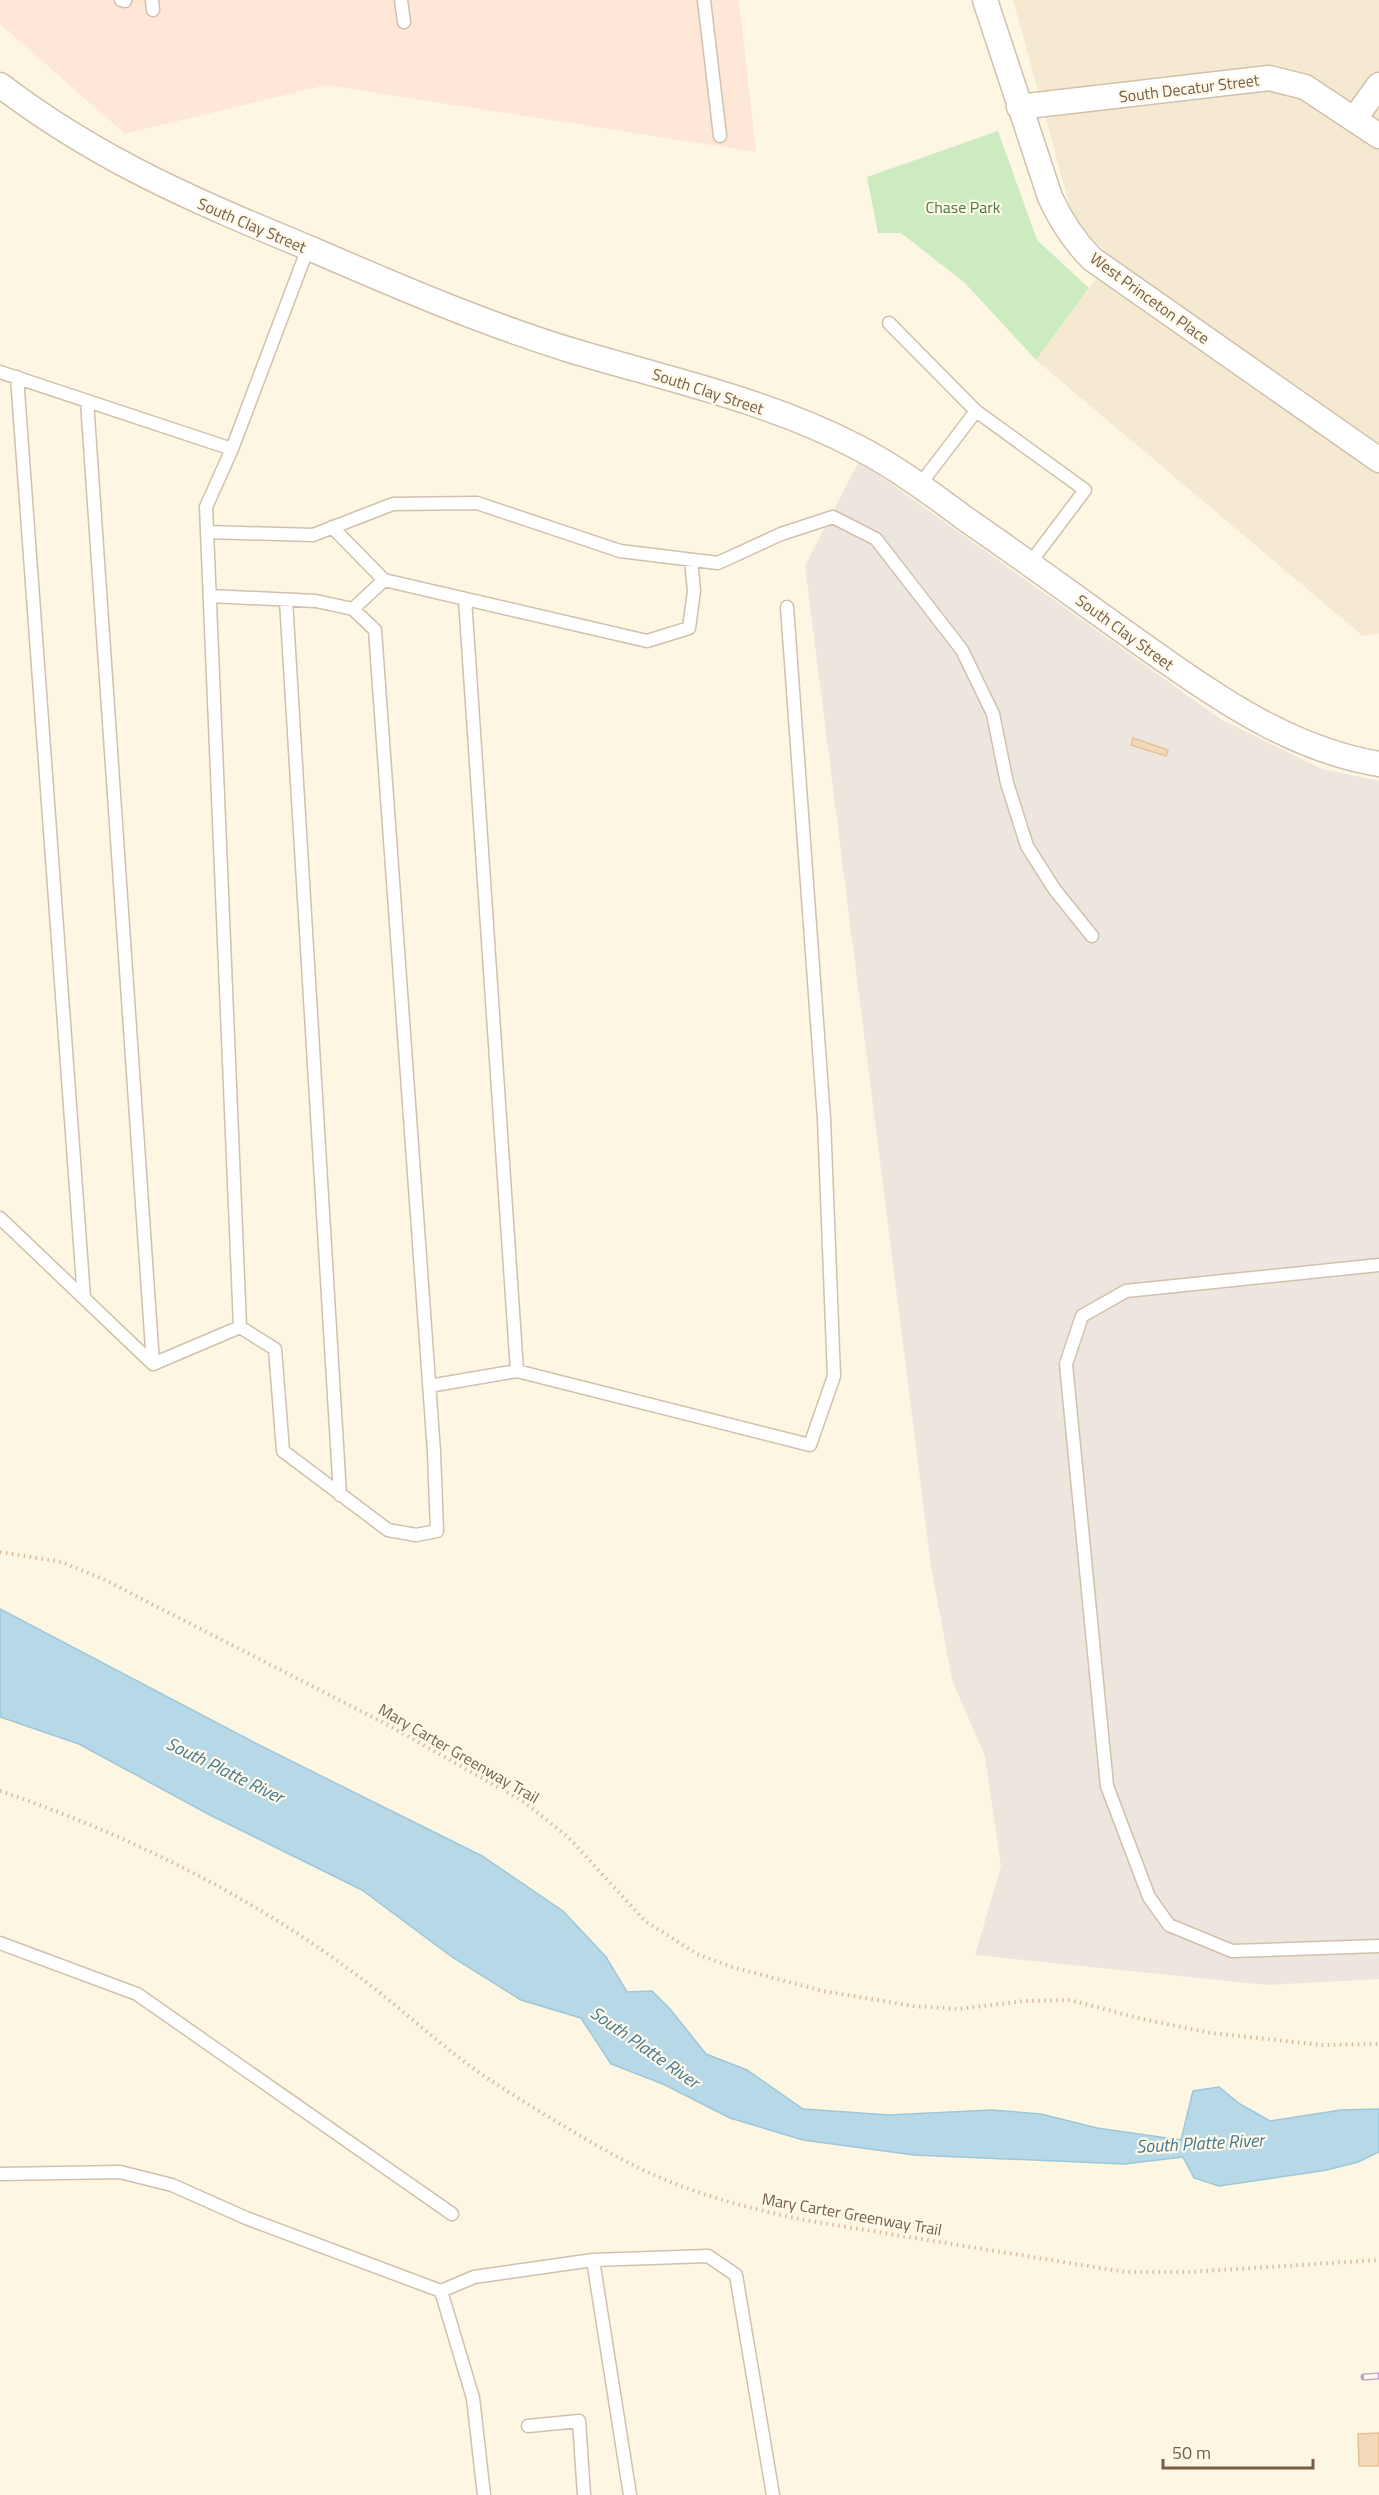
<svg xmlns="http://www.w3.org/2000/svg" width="1379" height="2495" font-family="'Titillium Web',sans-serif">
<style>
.residential{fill:#f5e9d1}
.commercial{fill:#fee7d6}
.industrial{fill:#ece6de}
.green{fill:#ccebc1}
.water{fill:#b7d9e7;stroke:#9dc7d9;stroke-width:1.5}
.building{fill:#f3d8b9;stroke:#e6c199;stroke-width:1.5}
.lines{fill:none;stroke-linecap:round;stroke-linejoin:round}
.service-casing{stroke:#d0c1ac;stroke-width:15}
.minor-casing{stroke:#d0c1ac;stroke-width:27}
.path{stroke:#d8bc9d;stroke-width:4;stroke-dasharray:1.5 4.5;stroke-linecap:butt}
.service{stroke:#fff;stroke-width:12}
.minor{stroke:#fff;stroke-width:24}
.rail-casing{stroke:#baa1c6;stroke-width:7}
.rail{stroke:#fff9e9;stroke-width:4.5;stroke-dasharray:14;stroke-linecap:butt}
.labels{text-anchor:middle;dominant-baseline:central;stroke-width:4.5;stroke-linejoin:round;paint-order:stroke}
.street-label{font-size:16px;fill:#755e48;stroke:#fff9e9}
.park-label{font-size:16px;fill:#497c40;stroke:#fff9e9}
.water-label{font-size:18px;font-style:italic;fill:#437991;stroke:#fff9e9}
</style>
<rect width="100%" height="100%" fill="#fdf6e3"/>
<path class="residential" d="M1013,0h366v634l-16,2 -327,-276 76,-102 -38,-37z"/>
<path class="commercial" d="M0,0h739l17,152 -430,-67 -201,49 -125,-110z"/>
<path class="industrial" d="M859,461l363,259 100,49 57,12v1198l-112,6 -292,-30 26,-89 -16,-110 -33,-76 -21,-114 -126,-1000z"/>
<path class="green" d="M998,131l39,109 52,48 -53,72 -71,-77 -64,-50h-23l-11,-56z"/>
<path class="water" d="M0,1609l265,139 217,108 81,55 43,46 21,35 25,-1 18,18 36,45 41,16 56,39 86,6 103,-5 49,4 56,14 84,12 12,-49 26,-4 21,17 30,17 71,-11 38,-1v43l-21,10 -31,8 -108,16 -25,-8 -11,-21 -59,7 -210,-9 -111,-15 -73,-22 -67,-34 -52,-20 -30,-46 -60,-18 -69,-43 -90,-67 -152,-75 -131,-71 -79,-27z"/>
<path class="building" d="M1133,738l35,12 -2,6 -35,-11z
M1379,2433v33h-20l-1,-32z"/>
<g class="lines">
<defs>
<path id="service" d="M121,0l4,1
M152,0l1,10
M401,0l3,22
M704,0l16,136
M889,323l87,88
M0,372l232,77
M17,377l67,921
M87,401l66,963
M919,486l57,-75 109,79 -55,73
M332,527l52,53 263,61 42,-13 5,-37 -3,-31
M207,532l106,3 80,-31 84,-1 143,48 98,12 63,-29 52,-17 43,22 86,111 31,64 14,69 20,63 28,44 37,46
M465,599l52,772
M286,600l54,895
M353,609l31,-29
M0,1218l153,146 87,-37 35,22 8,102 105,79 28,5 21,-4 -3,-79 -59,-822 -22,-21 -37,-8 -106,-5
M1379,1265l-253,26 -44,25 -16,48 41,422 42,111 20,28 63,26 147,-5
M240,1327l-34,-820 26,-58 76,-201
M429,1386l88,-15 293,74 24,-69 -10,-257 -37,-512
M0,1943l137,51 315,220
M0,2174l120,-2 52,13 74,33 195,73 32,107 11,97
M441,2291l33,-14 119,-17
M528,2426l51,-5 5,74
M630,2495l-37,-235 115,-4 28,19 37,220"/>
<path id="minor" d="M985,0l65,197c11,24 23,43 42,62l287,201
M0,85c101,77 200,118 316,166 83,36 167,72 254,99 96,29 197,50 287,97 39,20 75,47 110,73 69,47 135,97 203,144 64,45 131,87 209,100
M1019,107l250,-29 36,9 74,49
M1355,118l24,-33"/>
</defs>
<use href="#service" class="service-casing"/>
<use href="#minor" class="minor-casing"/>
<path class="path" d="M0,1552l62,10 41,17 285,146 136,77 44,35 77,84 52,33 35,13 91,24 90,15 46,3 65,-8 46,-1 72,19 69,14 111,12 57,-1
M0,1791c127,43 254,106 362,188 44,33 85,73 131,103 44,28 90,57 136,81 56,29 120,46 181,58l315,51h64l190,-12"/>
<use href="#service" class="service"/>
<use href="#minor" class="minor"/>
<defs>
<path id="rail" d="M1364,2377l15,-1"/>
</defs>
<use href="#rail" class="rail-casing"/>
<use href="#rail" class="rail"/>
</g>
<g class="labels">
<g class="street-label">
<text transform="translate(1189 88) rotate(-7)">South Decatur Street</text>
<text transform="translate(252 225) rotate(23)">South Clay Street</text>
<text transform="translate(1150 298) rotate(36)">West Princeton Place</text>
<text transform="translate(708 391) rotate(18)">South Clay Street</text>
<text transform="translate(1125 632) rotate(36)">South Clay Street</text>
<text transform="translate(459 1753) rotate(30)">Mary Carter Greenway Trail</text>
<text transform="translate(852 2214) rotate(10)">Mary Carter Greenway Trail</text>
</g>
<g class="park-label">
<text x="963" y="207">Chase Park</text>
</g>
<g class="water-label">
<text transform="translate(225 1770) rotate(26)">South Platte River</text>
<text transform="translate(645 2047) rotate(35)">South Platte River</text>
<text transform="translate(1200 2143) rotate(-3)">South Platte River</text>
</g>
</g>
<path d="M1163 2459v9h150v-9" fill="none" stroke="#755e48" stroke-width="3"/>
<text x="1172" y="2459" font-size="18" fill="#755e48" stroke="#fff9e9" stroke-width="4.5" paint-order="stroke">50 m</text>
</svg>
